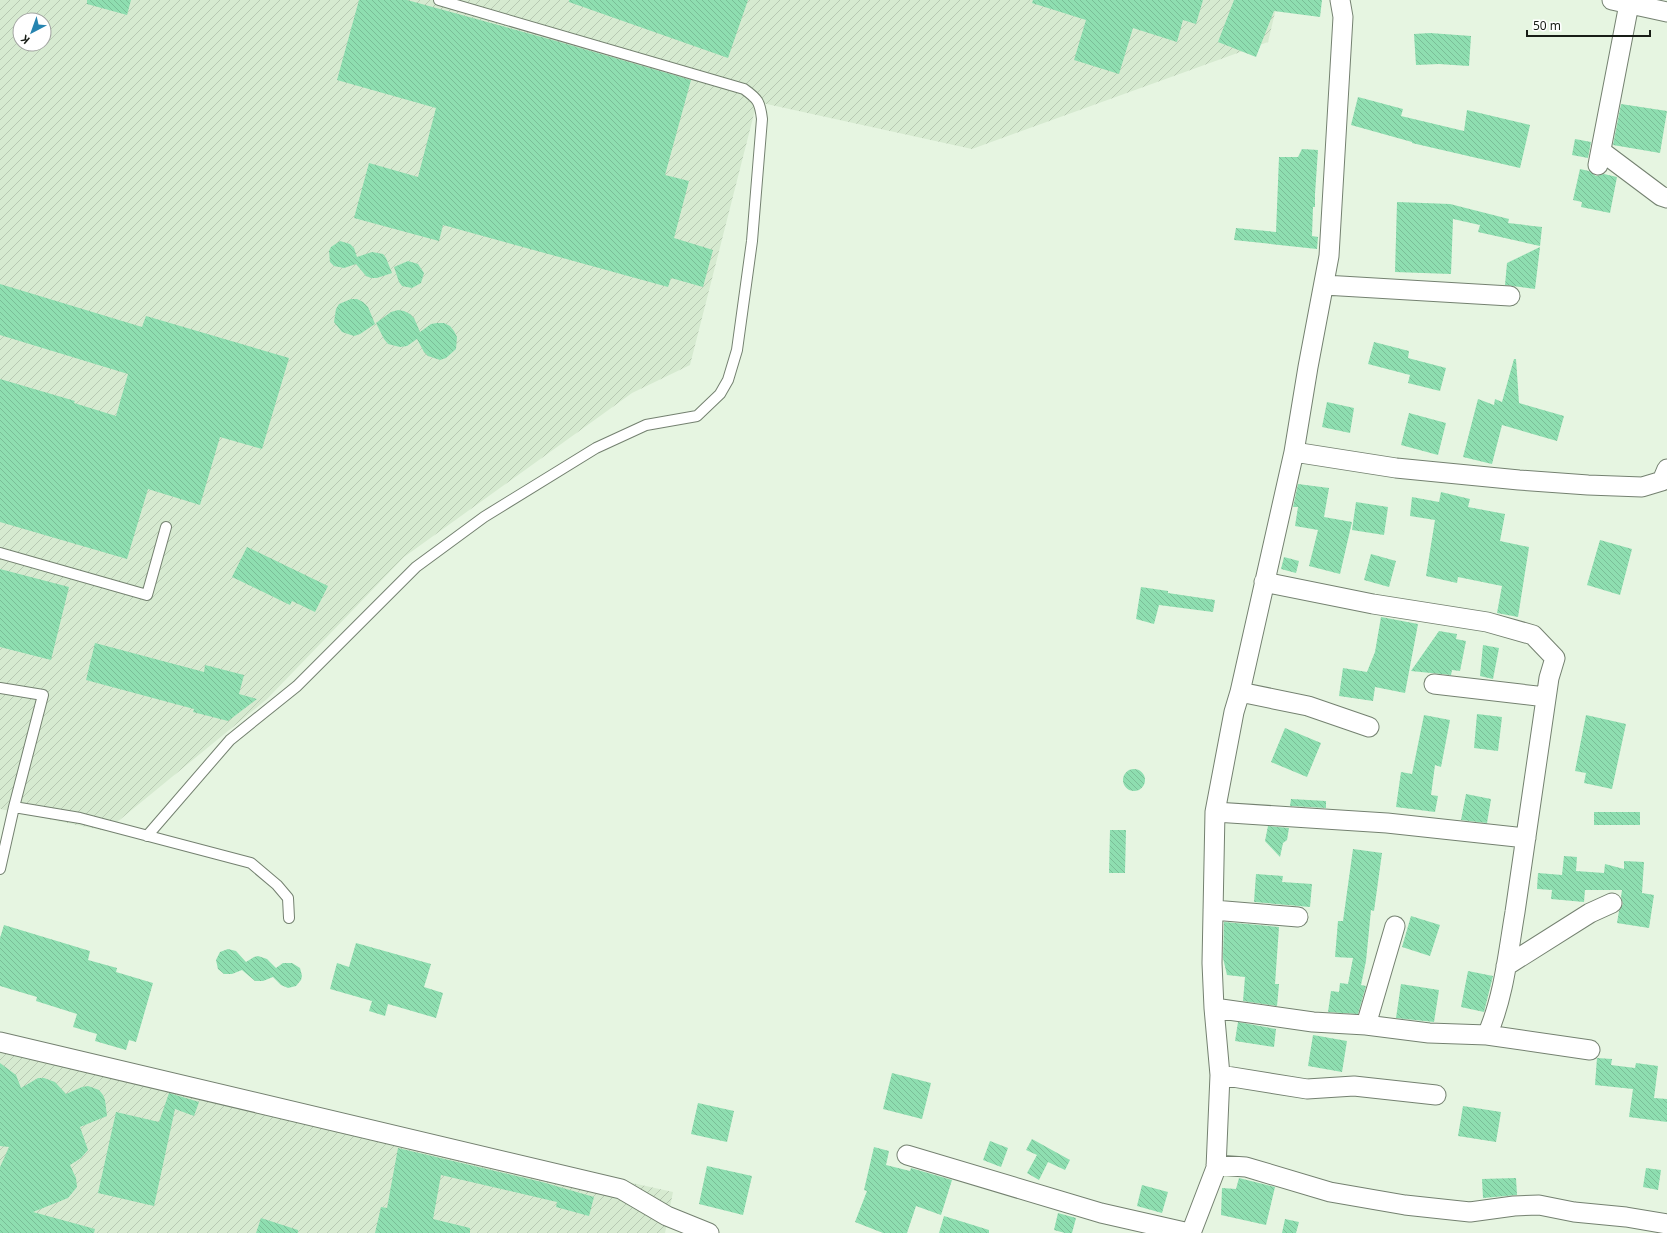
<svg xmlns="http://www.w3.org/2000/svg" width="1667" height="1233" font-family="'Noto Sans',sans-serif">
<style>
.industrial{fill:url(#industrial-furrows);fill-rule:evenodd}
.building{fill:url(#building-back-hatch)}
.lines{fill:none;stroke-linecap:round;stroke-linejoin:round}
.service-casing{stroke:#748170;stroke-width:12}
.minor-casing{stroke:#748170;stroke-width:21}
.service{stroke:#fff;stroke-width:10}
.minor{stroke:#fff;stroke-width:19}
</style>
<defs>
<pattern id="industrial-furrows" width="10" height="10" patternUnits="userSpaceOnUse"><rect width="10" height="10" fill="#d6ead0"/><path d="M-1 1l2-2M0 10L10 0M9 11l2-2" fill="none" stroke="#b7c8b2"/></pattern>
<pattern id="building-back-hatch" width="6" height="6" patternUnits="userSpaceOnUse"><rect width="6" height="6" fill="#8edeb0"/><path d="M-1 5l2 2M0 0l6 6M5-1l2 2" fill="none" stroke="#7abe97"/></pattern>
</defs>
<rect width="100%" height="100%" fill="#e6f5e1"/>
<path class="industrial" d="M0,0h1278l-10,42 -296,107 -215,-47 -67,263 -58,28 -228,164 -137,142 -161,132 -106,-22zM20,20h24v24h-24z
M0,1043l673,149 -8,41h-665z"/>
<path class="building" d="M87,0h44l-4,15 -40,-11z
M359,0h48l149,41 135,39 -26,95 24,6 -15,57 39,12 -10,37 -32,-9 -3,9 -225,-62 -4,16 -85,-23 15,-55 49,14 18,-69 -99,-28z
M569,0h179l-20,58 -159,-56z
M1033,0h170l-7,24 -13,-4 -6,22 -44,-14 -14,46 -45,-14 12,-40 -54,-17z
M1234,0h88l-2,17 -46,-6 -18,46 -38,-15z
M1430,33l41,3 -2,30 -30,-2 -23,1 -2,-31z
M1358,97l45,12 -2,7 63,15 3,-21 63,15 -10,43 -108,-25v-1l-61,-17z
M1621,104l46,7 -7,42 -47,-8z
M1575,139l16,3 -3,16 -16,-3z
M1302,149l16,1 -3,44v13h-2l-1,29 6,1 -1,12 -83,-9 2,-12 40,4 3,-75h19z
M1580,169l9,2 7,5 8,-2 13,3 -7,36 -29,-6 1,-5 -9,-2z
M1397,202l53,2 59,15 -1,4 34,4 -2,19 -62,-14 2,-7 -27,-6 -2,55 -56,-2z
M340,241l10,3 4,4 3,9 15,-5 11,2 3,4 6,15 -15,5h-6l-5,-2 -10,-12 -12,4 -10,-2 -4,-4 -1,-11 2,-4z
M1540,247l-5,42 -30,-4 2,-22z
M408,261l10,3 6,9 -3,10 -9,5 -10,-2 -3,-4 -5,-15z
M0,284l142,43 4,-11 143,42 -27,91 -42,-12 -20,68 -52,-16 -21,70 -127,-37v-143l75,22 -1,2 42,13 12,-42 -128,-39z
M351,299h6l6,3 5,5 7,17 -15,10 -6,2 -12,-4 -8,-10 2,-13 3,-5z
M398,310l6,1 6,3 4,4 6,14 11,-8 6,-1h7l6,3 4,5 3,6 -1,12 -10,9 -6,2 -12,-4 -4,-4 -7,-13 -10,7 -7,1 -12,-3 -4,-5 -8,-16 15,-11z
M1374,342l35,9 -1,7 38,10 -6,23 -32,-8 2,-8 -42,-11z
M1514,359h2l3,44 45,13 -7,25 -55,-16 -10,39 -29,-7 15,-58 16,6 1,-6 7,3z
M1327,402l27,6 -4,25 -28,-6z
M1409,413l37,10 -8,32 -37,-10z
M1298,484l31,4 -5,29 28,5 -12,52 -31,-8 9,-36 -23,-4 3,-19h-5z
M1441,492l29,7 -2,8 37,7 -5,27 29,6 -11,70 -21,-4 5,-27 -44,-9 -1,6 -31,-7 9,-56 -25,-4 2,-19 27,5z
M1356,502l32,5 -4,28 -32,-5z
M1600,540l32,9 -12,46 -33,-10z
M247,547l81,39 -13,26 -23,-11 -2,4 -58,-28z
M1371,554l25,7 -7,26 -25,-7z
M1284,557l15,4 -3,12 -15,-4z
M0,569l69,18 -18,73 -51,-13z
M1141,587l27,4v2l47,7 -2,12 -54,-7 -5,19 -18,-5z
M1381,617l37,7 -13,69 -30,-6 -2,14 -34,-5 4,-28 24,4 8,-20z
M1439,631l18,3 -1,5 10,2 -6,30 -8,-1 -1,5 -40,-4z
M95,643l109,29 1,-7 39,10 -5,19 18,5 -29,22 -35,-9 1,-3 -108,-29z
M1483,645l16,3 -6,31 -13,-3z
M1477,714l25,3 -4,34 -24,-3z
M1424,715l26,5 -9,47 -6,-2 -4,30 7,1 -3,16 -39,-5 5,-35 11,2z
M1586,715l40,9 -14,65 -28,-6 2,-10 -11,-2z
M1285,728l36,15 -14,34 -36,-15z
M1123 780a11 11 0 1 1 22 0a11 11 0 1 1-22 0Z
M1466,794l25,5 -4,24 -26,-3z
M1291,799l35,2v7l-36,-2z
M1594,812h46v13h-46z
M1268,826l21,2 -2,12 -4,3 -3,14 -15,-16z
M1110,830h16l-1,43h-16z
M1353,849l29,4 -8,58 -3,-1 -5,51 -5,24 5,1 -8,28 -30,-2 3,-21 8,1 1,-9 8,1 5,-26 -18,-1 3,-36h5z
M1564,856l13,1 -1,14 28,2 1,-9 19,5v-8l20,1 -2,31 12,2 -5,33 -32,-5 2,-12 4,-7 -2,-7 1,-7h-37l-1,12 -33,-3 1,-9 -15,-1 1,-16 24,2z
M1256,874l27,2 -1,6 30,2 -2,23 -56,-5z
M1411,916l29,9 -10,31 -28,-9z
M1224,922l55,5 -4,57h4l-2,22 -34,-5 2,-24 -18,-2 -4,-17z
M4,925l86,26 -2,9 29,8 -1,4 37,11 -17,59 -7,-2 -3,10 -31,-9 2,-7 -24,-7 4,-13 -41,-13 1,-4 -37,-11v-48z
M356,943l75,21 -7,23 19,6 -7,25 -48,-14 -3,12 -16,-5 3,-10 -42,-12 7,-26 12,4z
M228,949l8,2 10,11 8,-5 4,-1 9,3 9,9 7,-5h9l8,5 2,8 -1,4 -5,6 -8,2 -7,-3 -8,-8 -10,4h-8l-13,-11 -10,4h-8l-6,-5 -2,-9 4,-8z
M1468,971l25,5 -9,36 -23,-5z
M1401,984l38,6 -5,32 -38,-4z
M1238,1022l38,7 -2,18 -39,-6z
M1313,1035l34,6 -5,31 -34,-6z
M1597,1058l15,1 -1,6 24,3 1,-5 22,3 -4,32 13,1v23l-38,-5 4,-28 -38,-4z
M0,1063l16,12 5,13 17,-10h6l11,4 11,12 16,-7 6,-1 11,4 4,5 2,5 2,16 -27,11 8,23 -7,8 -11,7 6,13 1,9 -9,11 -35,14 62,17 -1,4h-94v-66l9,-20 -9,-1z
M892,1073l39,10 -9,36 -39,-10z
M169,1093l30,9 -5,14 -19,-7 -21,97 -56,-13 18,-81 43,10z
M698,1103l36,8 -7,31 -36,-8z
M1463,1106l38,6 -5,30 -38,-6z
M1032,1139l38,21 -5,10 -17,-8 -9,18 -12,-7 10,-18 -11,-5z
M990,1141l18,7 -7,19 -18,-7z
M874,1147l15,4 -3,14 24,6 1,-3 41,12 -11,35 -25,-9 -9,27h-24l-28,-11 12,-31 -3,-1z
M398,1148l144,34 52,15 -5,19 -33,-9 1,-5 -116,-27 -8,44 37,9v5h-95l6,-26 6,1z
M707,1166l45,10 -9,39 -44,-11z
M1646,1168l15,2 -3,20 -15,-3z
M1239,1178l36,9 -9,38 -45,-10 1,-27 14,1z
M1516,1178l1,17 -34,3 -1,-19z
M1142,1185l26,7 -6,21 -25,-7z
M1058,1213l18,5 -4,15h-7l-11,-3z
M944,1216l45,14v3h-50z
M261,1218l37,12v3h-42z
M1285,1219l14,3 -3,11h-14z"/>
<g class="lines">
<defs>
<path id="service" d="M0,553l147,42 19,-68
M0,688l43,7 -29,112 -14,62
M14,807l66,11 171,45 26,22 11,13 1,20
M147,836l83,-96 67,-54 119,-119 68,-50 112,-69 50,-23 51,-9 23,-22 8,-14 9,-30 15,-109 10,-122c-2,-17 -4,-20 -18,-30l-305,-89"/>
<path id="minor" d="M1612,0l55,12
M1601,151l60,45 6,2
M1598,165l31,-161
M1324,285l186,11
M1294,452l102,16 123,12 69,5 54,2 20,-6 5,-12
M1264,582l109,22 114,18 46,13 22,23 -6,20c-12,78 -22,156 -34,234 -7,41 -11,85 -28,123l-58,-2 -63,-8
M1434,684l112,13
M1240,692l68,14 61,21
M1215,812l172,11 139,15
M1213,910l85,7
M1506,966l84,-53 22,-10
M1214,1008l99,14 53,3 29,-99
M1487,1035l103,15
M0,1042l621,147 46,27 42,17
M1220,1075l87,14 47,-3 82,9
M907,1155l194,58 88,20
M1216,1165l30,2 84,25 75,13 65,7 44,-6 25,-1 35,7 52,5 41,7
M1191,1233l25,-65 4,-93 -6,-67 -2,-45 3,-151 19,-100 6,-20 54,-240 14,-85 21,-111 14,-239 -3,-17"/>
</defs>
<use href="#service" class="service-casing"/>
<use href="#minor" class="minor-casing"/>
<use href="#service" class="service"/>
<use href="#minor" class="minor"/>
</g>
<g transform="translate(32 32) rotate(221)"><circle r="19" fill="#ffffff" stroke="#a3a5a2"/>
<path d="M0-3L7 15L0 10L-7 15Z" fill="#2684b0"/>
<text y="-6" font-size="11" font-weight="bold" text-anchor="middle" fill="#181d16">K</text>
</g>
<path d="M1527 30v6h123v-6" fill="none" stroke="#181d16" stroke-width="2"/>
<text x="1533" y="30" font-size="12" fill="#181d16" stroke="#ffffff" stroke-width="3" paint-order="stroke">50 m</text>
</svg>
